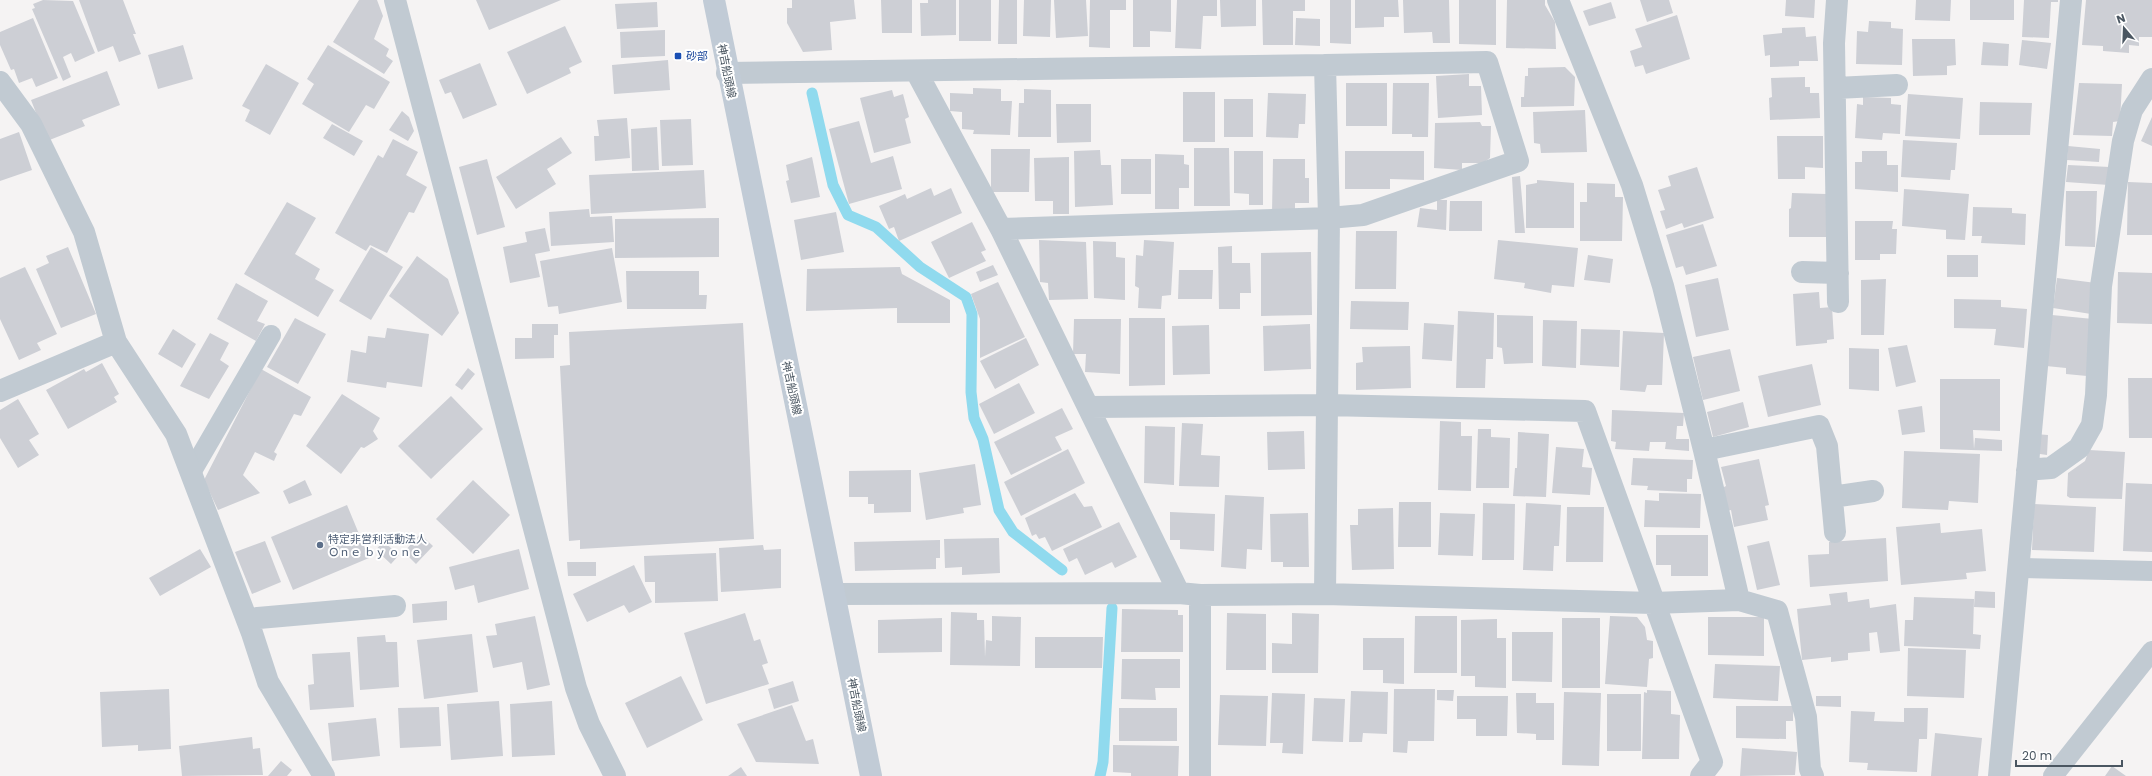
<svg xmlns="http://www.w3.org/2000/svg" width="2152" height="776" font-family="Poppins,'Noto Sans JP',sans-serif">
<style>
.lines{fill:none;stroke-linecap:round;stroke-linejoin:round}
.stream{stroke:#90daee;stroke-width:11}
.building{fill:#cdcfd5}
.lane{stroke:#c1cad2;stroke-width:20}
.street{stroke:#c1cad2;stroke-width:22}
.secondary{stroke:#c1cbd6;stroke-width:22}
.transit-dot{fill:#1a4fb4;stroke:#fff;stroke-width:1.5}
.service-dot{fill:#5c6f8a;stroke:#fff;stroke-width:1.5}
.labels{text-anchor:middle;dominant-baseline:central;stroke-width:4;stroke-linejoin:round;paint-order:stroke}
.transit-label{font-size:11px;fill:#164399;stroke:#fff;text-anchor:start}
.street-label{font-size:11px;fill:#4a5661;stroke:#fff}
.service-label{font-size:11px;fill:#4e5e75;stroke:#fff;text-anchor:start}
</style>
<rect width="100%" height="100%" fill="#f5f3f3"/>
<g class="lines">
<path class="stream" d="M812,93l21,92 15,30 28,12 44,40 46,30 6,17 -1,78 3,26 9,21 16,71 14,22 49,38
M1100,776l3,-14 9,-154"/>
</g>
<path class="building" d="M43,0l30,1 22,52 -20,9 -4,-9 -8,4 8,20 -8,4 -31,-72 3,-1 -2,-4z
M79,0h44l13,34h-3l8,20 -22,8 -6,-16 -15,6z
M359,0h18l6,16 -9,23 15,10 -3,7 7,5 -9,13 -51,-32z
M476,0h85l-72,30z
M792,0h62l2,19 -26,3 2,28 -29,2 -16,-29v-15h5z
M881,0h31v33h-30z
M928,0h28v35l-35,1 -1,-33h8z
M959,0h32v41h-32z
M999,0h18v44h-19z
M1024,0h27l-1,37 -27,-1z
M1054,0h32l2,36 -32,2z
M1090,0h36v10h-16v38l-21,-1z
M1133,0h38v32l-21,-1v16h-17z
M1177,0h40v16h-14l-2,33 -26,-1z
M1220,0h36v26l-35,1z
M1262,0h43v11h-12v34h-30z
M1330,0h21v44l-21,-1z
M1355,0h43l1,17h-15v10l-29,1z
M1403,0h46l1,43h-17l-1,-11 -28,1z
M1459,0h37v45l-37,-1z
M1507,0h38v5l10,17 1,27 -50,-1z
M1640,0h29l4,13 -26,9z
M1786,0h29l-1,18 -29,-2z
M1916,0h35l-1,21 -35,-1z
M1970,0h44v20h-44z
M2024,0h34v2h-7l-2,36 -27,-1z
M2086,0h66v37h-13v9l-10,-1v8l-26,-2v-5l-21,-1z
M657,2l1,25 -41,2 -2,-25z
M1611,2l5,16 -27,8 -6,-15z
M1677,15l13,44 -44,15 -3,-9 -8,2 -5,-16 12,-4 -7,-18z
M33,18l25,60 -22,9 -4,-9 -13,5 -5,-14 -3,1 -11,-25v-13z
M1296,18l24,1v27l-25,-1z
M1869,21l22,1v6l12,1 -1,36 -46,-1 1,-33 11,1z
M565,26l17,36 -13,6 2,5 -44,21 -20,-42z
M1805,27l1,10 10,-1 2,25h-19v5l-29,1v-12l-5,1 -2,-21 19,-2v-5z
M665,30v26l-44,2 -1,-26z
M1912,39h43l1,26 -9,1v9l-34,1z
M2022,40l29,3 -4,26 -28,-4z
M1983,42l26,2 -1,22 -27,-1z
M183,45l10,34 -35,10 -10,-34z
M328,45l62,37 -16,27 -8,-4 -17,27 -47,-28 12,-20 -7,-5z
M668,60l2,30 -56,4 -2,-29z
M480,63l17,42 -34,14 -12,-27 -6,2 -6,-14z
M266,64l33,19 -29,52 -25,-14 5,-11 -8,-4z
M1565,67l10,10 -1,29 -53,1v-10h3l1,-21h3v-8z
M107,71l13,34 -38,15 3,6 -38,15 -16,-41z
M1469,74v12h12l1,29 -44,3 -2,-42z
M1805,77v10h5v6h9l1,25 -50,2 -1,-22 3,-1 -1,-19z
M1346,83h41v43h-41z
M1393,83h36l-1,54h-16v-3h-20z
M2079,83l43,1 -2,37 -7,1 -1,14 -39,-1z
M973,88l28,1v12h11l-2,34 -37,-1 1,-4 -12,-1v-17l-12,-1v-18l23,1z
M1024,89l27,1v47h-33l1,-34h5z
M892,90l2,7 9,-3 6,23 -4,2 6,24 -37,10 -14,-55z
M1183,92h32v50h-32z
M1268,93l38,1 -1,30h-6l-1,14 -32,-1z
M1908,94l55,4 -3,41 -55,-3z
M1863,97l28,1v6l10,1 -1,29 -17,-1 -1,7 -27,-2 2,-34 6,1z
M1224,99h29v38h-29z
M1980,102l52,1 -2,32h-51z
M1056,104h35v38l-34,1z
M1585,110l2,42 -46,1 -1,-9 -6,-1 -1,-31z
M402,111l7,6 5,14 -6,10 -19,-11z
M2152,117v29l-11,-5z
M627,118l3,40 -35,3 -1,-25h5l-2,-16z
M691,119l2,46 -31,1 -2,-46z
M859,121l12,42 22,-7 9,33 -53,15 -20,-75z
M1480,122l2,4h9l-1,32 -7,5h-21v7l-28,-2 1,-45z
M332,124l31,17 -9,15 -31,-18z
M657,127l2,43 -27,1 -1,-42z
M19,132l13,38 -32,11v-42z
M1777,136h46v32l-18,-1v12h-27z
M561,137l11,16 -25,16 9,15 -40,25 -20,-32z
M393,139l25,13 -12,23 21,12 -13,26 -5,-1 -22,41 -17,-8 -4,6 -31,-18 43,-78 5,3z
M1903,140l54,3 -2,27h-4l-1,10 -49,-3z
M2068,146l32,3 -1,13 -32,-2z
M1194,148h35l1,58h-36z
M991,149h39l-1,43h-38z
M1100,150l1,15h10l2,40 -38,2 -1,-56z
M1234,151h29v54h-14v-11l-15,-1z
M1345,151h79v29l-34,-1v10h-45z
M1862,151h25v14h11v27l-43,-3v-27h7z
M1155,154l29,1v9l5,1v23h-10v21h-24z
M812,157l8,40 -29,6 -5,-22 3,-1 -3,-15z
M1069,157v57h-16v-13h-18l-1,-43z
M487,159l18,68 -28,8 -18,-68z
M1121,159h30v35h-30z
M1273,159h32v19h4v25h-14v10h-23z
M2068,165l42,2 -1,18 -43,-3z
M1697,167l17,51 -30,10 -2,-5 -16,6 -6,-18 5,-1 -7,-20 13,-4 -3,-10z
M704,170l2,38 -115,6 -2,-39z
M1520,176l5,57h-10l-3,-56z
M1537,180l37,3v45h-48v-43l11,-2z
M2128,182l24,1v52h-25z
M1587,183l28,1v13h8l-1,44h-42v-39h7z
M931,188l3,8 17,-8 11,25 -63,28 -5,-14 -5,2 -10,-23 26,-12 2,5z
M1904,189l65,5 -4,46 -19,-1v-9l-44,-4z
M2066,191h31l-2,56 -30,-1z
M1792,193l34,1 1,43h-38v-28l2,-1z
M1437,200h10l-1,30 -29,-3 3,-19 17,2z
M1450,201h32v30h-33z
M287,202l29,16 -21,36 25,15 -5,10 19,11 -16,27 -74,-43z
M1973,207l39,1v5l14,1 -1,31 -44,-2 1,-7h-10z
M589,209l1,8 22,-1 2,26 -63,4 -2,-34z
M836,212l8,40 -43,8 -7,-40z
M719,218v39l-104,1v-39z
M1855,221h38l-1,8h5l-1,25h-16v6h-25z
M972,222l14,28 -5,2 5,9 -37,17 -18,-36z
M1703,224l14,42 -31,9 -3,-9 -7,2 -10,-33z
M545,228l5,23 -15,3 5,23 -30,6 -7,-36 24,-5 -2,-10z
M1356,231h41l-1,58h-41z
M1039,240l47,2 2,57 -39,1 -1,-17 -8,-1z
M1144,240l30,2 -3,53 -9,1 -1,13 -23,-1 1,-20 -4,-2 1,-31 7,1z
M1498,240l80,8 -4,39 -22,-2 -1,8 -27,-5 1,-5 -31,-4z
M1093,241l23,1v15l9,1v42l-31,-2z
M1232,246v17h18l1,30h-11v16h-21l-1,-62z
M68,247l28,67 -35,14 -25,-59 13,-6 -3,-7z
M371,247l32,20 -32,53 -32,-19z
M612,248l10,54 -63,12 -1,-8 -10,1 -8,-46z
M1311,252l1,63 -51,1v-63z
M1588,255l25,4 -3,24 -26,-3z
M1947,255h31v22h-31z
M417,256l31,23 11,34 -17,23 -53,-40z
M993,265l5,10 -18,7 -4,-10z
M25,267l32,67 -20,9 4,7 -22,10 -19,-41v-41z
M900,267l2,7 48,26v23h-53v-15l-91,3 1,-42z
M1179,270h34l-1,29h-34z
M626,271h73v24h8l-1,14h-79z
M2118,272l34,1v51l-35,-1z
M1718,278l11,52 -33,7 -11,-52z
M2057,278l39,5 -5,31 -38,-6z
M1886,279l-2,56h-23v-55z
M998,282l27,55 -45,21v-39l-9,-25z
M236,283l32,18 -11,20 8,3 -9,17 -39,-22z
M1819,292l1,16 12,-1 2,32 -7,1v3l-31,3 -3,-52z
M1954,299l47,1v7l26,2 -3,39 -30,-3 2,-16 -42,-1z
M1351,301l58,1 -1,28 -58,-1z
M1458,311l36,2 -1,46h-7l-1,29h-29z
M1497,315l36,1v47l-29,1 -2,-16 -5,-1z
M2052,315l41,4 -6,57 -21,-2v-6l-20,-2z
M295,318l31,16 -28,50 -31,-17z
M1129,318h36v67l-36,1z
M1074,319h47l-1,55 -35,-2 1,-18h-13z
M1543,320l34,1 -1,47 -34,-2z
M743,323l11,216 -174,10v-9l-11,1 -9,-175 10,-1 -1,-33z
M1424,323l30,2 -2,36 -30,-2z
M532,324h26v11h-4v23l-39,1v-21h17z
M1310,324l1,45 -47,2 -1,-45z
M1209,325l1,49 -37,1 -1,-49z
M387,328l42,6 -7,53 -35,-5 -1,6 -39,-6 4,-32 15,3 2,-17 17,2z
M173,329l23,15 -14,24 -24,-14z
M1581,329l39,1 -1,37 -39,-2z
M1623,331l41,2 -2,52h-15l-2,7 -25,-2z
M210,333l19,10 -9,17 9,6 -20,33 -29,-13z
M1026,338l13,27 -44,24 -15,-28z
M1907,345l9,37 -20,5 -8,-39z
M1410,346l1,42 -55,2v-27l7,-1 -1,-15z
M1849,348l30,1v42l-30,-2z
M1730,349l10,42 -37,9 -10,-43z
M102,363l17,31 -5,3 3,5 -49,27 -22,-39 38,-21 2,3z
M1812,364l9,41 -53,12 -10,-41z
M468,368l7,6 -13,16 -7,-5z
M261,369l50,28 -10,19 -7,-2 -20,38 3,2 -3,7 -19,-9 -12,23 17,18 -42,17 -14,-30z
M2128,378h24v60h-23z
M1940,379h60v52l-27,-1 1,19 1,-11 27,2v11l-62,-2z
M1019,383l16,30 -41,21 -15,-30z
M342,394l38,24 -7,13 5,8 -14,9 -3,-1 -20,27 -35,-28z
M451,396l32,33 -52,50 -33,-33z
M18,399l21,35 -10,6 10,15 -21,13 -18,-30v-28z
M1743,402l6,25 -36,10 -6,-25z
M1922,406l3,26 -23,3 -4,-25z
M1062,408l11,21 -18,8 7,13 -51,25 -17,-33z
M1612,410l72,3 -1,13h-6l-1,13h13v12l-24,-2 1,-7h-16l-1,9 -34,-2 1,-7 -5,-1z
M1440,421l21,1v14h11l-1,55 -33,-1z
M1182,423l21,1 -2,31 19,1 -1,31 -40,-1z
M1145,426l30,1 -1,58 -30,-2z
M1478,429h13v8l19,1 -1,50h-33z
M1304,431l1,38 -37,1 -1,-38z
M1518,432l31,2 -3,63 -33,-1 2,-28h2z
M2035,434l13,1 -1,20 -14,-2z
M1556,447l28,2 -2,18 10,1 -2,27 -38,-2z
M1068,449l17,34 -64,33 -17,-34z
M2089,450l36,2 -3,47 -52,-1 -3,-2 1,-23 17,-12z
M1904,451l76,3 -2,49 -29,-2 -1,9 -46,-2z
M1633,458l60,2 -1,19h-5v13l-40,-2 1,-4 -17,-1z
M1759,459l10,46 -4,1 3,14 -34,7 -3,-17 -4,1 -5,-23 4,-2 -5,-19z
M975,464l6,41 -18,3 1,5 -38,7 -7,-47z
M911,470v42l-37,1v-9h-6v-7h-19v-26z
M305,480l7,15 -23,9 -6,-13z
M473,480l37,35 -37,39 -37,-35z
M2126,483l26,1v68l-29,-1z
M1075,493l9,14 8,-1 10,21 -50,24 -7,-14 -6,2 -3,-5 -4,2 -7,-18z
M1659,493l42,1 -1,34 -56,-1 1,-27 14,1z
M1225,495l39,2 -2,53 -15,-1 -1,20 -25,-2z
M1399,502h32v45h-33z
M1483,503l32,1 -1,56h-32z
M1526,503l35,2 -2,41h-5l-1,25 -30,-1z
M2034,504l62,3 -2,45 -62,-2z
M347,505l22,53 -76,32 -22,-53z
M1567,507h37l-1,55h-37z
M1393,508l1,61 -42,1 -2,-45h8v-16z
M1170,512l45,2 -1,37 -34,-2v-9h-10z
M1308,513l1,54h-26v-5h-12l-1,-48z
M1440,513l35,1 -2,42 -35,-1z
M1119,522l18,35 -22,11 -3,-6 -27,13 -8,-17 -8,4 -6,-13z
M1940,523l1,10 41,-4 4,42 -20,2 1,6 -66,6 -5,-58z
M420,534l13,12 -17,18 -12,-12z
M1656,535h52v41h-37v-11h-15z
M999,538l1,35 -38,2v-8l-17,1 -1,-29z
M1886,538l2,43 -78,6 -2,-32 21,-1v-12z
M940,540v18h-4v11l-81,2 -1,-29z
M265,541l16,41 -29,12 -17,-42z
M383,541l16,14 -8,9 -15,-14z
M1769,541l11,44 -23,5 -10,-44z
M763,545l1,5 17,-1v39l-60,4 -2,-44z
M200,549l11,18 -51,29 -11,-18z
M519,549l10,40 -51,14 -4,-18 -19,5 -6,-23z
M716,553l2,48 -63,2v-21h-10l-1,-26z
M567,562h29v14h-28z
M634,565l18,37 -23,11 -5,-8 -37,17 -14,-28z
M1975,591l20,1v16l-21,-1z
M1847,592l1,10 21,-3 1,9 26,-4 4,47 -20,2 -3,-21 -8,1 1,18 -22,2v7l-17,2v-5l-29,3 -5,-51 34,-4 -2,-11z
M1914,597l60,2 -1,35 8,1 -1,14 -76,-3 1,-26h8z
M447,601v19l-34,3 -1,-19z
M1122,609l56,1v5h5v37h-62z
M951,612l26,1v7h7l1,37 1,-17 6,1v-25l29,1 -1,49 -70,-1z
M745,613l9,28 6,-2 8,24 -6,2 7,19 -63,20 -22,-71z
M1227,613l39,1v56h-40z
M1292,613l27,1 -1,59h-46v-30l20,1z
M535,616l15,69 -23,5 -5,-28 -29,6 -7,-32 11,-1 -2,-11z
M1415,616h42v57h-43z
M1610,616l27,1 8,10 2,13 6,1v17l-4,1 -2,28 -42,-3z
M1708,617h56v39l-56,-1z
M942,618v34l-64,1v-33z
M1562,618h38v70h-38z
M1497,619v19h9v50l-31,-1v-11h-14v-56z
M1512,632h41l-1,50 -40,-1z
M472,634l6,58 -54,7 -7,-59z
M385,635l1,7h11l2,45 -39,3 -3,-53z
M1035,637h68l-1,31h-67z
M1363,638h41v46l-21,-1v-13h-20z
M1908,648l58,2 -2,48 -57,-2z
M350,652l4,55 -44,3 -2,-25 6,-1 -2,-30z
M1122,659h58v29h-25l1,12 -35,-1z
M1715,664l65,2 -2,35 -65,-3z
M681,676l22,44 -56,28 -22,-45z
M793,681l6,20 -25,8 -6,-20z
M169,689l2,60 -33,2v-6l-36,2 -2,-55z
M1394,689h41l-1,52h-26l-1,12 -14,-1z
M1437,690h17l-1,11 -16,-1z
M1647,690l24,1v23l9,1 -1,44h-37l2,-67 3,1z
M1351,691l37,1 -1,42 -24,-1 -1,9h-13z
M1564,692l37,1 -2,73 -37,-1z
M1272,693l33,1 -2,60 -21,-1 1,-10h-13z
M1516,693h20v10h18v37h-18v-6l-19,-1z
M1607,694h34v57h-34z
M1220,695l48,1 -2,50 -48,-1z
M1457,696h51l-1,40h-31v-17h-19z
M1816,696h25v11l-25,-1z
M1314,698l31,1 -2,43 -31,-1z
M499,701l4,55 -52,4 -4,-56z
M552,701l3,54 -43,2 -2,-53z
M792,705l14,36 7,-2 6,25 -63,-2 -19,-38z
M1736,706h57v15h-7v18l-50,-1z
M439,707l2,39 -41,2 -2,-40z
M1119,708h58v33h-58z
M1904,708h24l-1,31h-8l-2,33 -50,-2 1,-7 -19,-1 2,-51 24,1 -1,9 30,1z
M376,718l4,38 -48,5 -4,-38z
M1935,733l47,5 -4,38h-47z
M252,737l1,12 7,-1 3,27 -81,1 -3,-30z
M1113,745l66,1 -1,30h-47v-3l-18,-1z
M1742,748l55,4 -2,23 -55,1z
M281,761l11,9 -5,6h-19z
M2112,766l14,10h-21z
M741,767l6,9h-19z"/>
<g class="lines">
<path class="lane" d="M192,471l79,-136
M2018,568l134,3
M2053,776l99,-125"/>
<path class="street" d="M395,0l181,688 13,36 26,52
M1558,0l74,185 31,101 41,164 35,150
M1837,0l-3,43 4,259
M916,71l85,158 178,364
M727,73l598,-8 4,153 -4,376
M0,82l31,42 53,108 32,110 60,92 76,199 16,49 56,94
M1836,88l61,-3
M1001,229l328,-11 34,-3 155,-54 -31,-99 -162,3
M1802,272l36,1
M0,391l116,-49
M1090,407l237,-2 258,6 127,351 -11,14
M1704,450l115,-24 8,20 8,86
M2027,470l24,-2 28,-20 13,-23 4,-30 5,-109 22,-145 9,-31 20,-31
M1832,497l41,-6
M835,594l344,-1 21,2 125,-1 328,9 86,-3 38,11 29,106 4,52 3,7
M247,619l148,-13
M1200,776v-181
M1999,776l72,-776"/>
<path class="secondary" d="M714,0l157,776"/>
</g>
<rect class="transit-dot" x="674" y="52" width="8" height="8" rx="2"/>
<circle class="service-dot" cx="320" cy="545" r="4"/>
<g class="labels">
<g class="transit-label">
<text x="686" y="56">砂部</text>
</g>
<g class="street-label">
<text transform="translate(727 71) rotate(79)">神吉船頭線</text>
<text transform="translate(792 388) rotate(78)">神吉船頭線</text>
<text transform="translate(857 705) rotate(79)">神吉船頭線</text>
</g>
<g class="service-label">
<text x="328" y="539">特定非営利活動法人<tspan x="328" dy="13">Ｏｎｅ ｂｙ ｏｎｅ</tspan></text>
</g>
</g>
<g transform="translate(2124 28) rotate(341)" stroke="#ffffff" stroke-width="3" paint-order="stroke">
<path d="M0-3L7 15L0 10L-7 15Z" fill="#4a5661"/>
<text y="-6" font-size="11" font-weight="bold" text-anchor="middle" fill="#4a5661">N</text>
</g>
<path d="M2016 760v6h106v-6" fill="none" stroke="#4a5661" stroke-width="2"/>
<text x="2022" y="760" font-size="12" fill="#4a5661" stroke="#ffffff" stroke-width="3" paint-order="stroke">20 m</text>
</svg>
